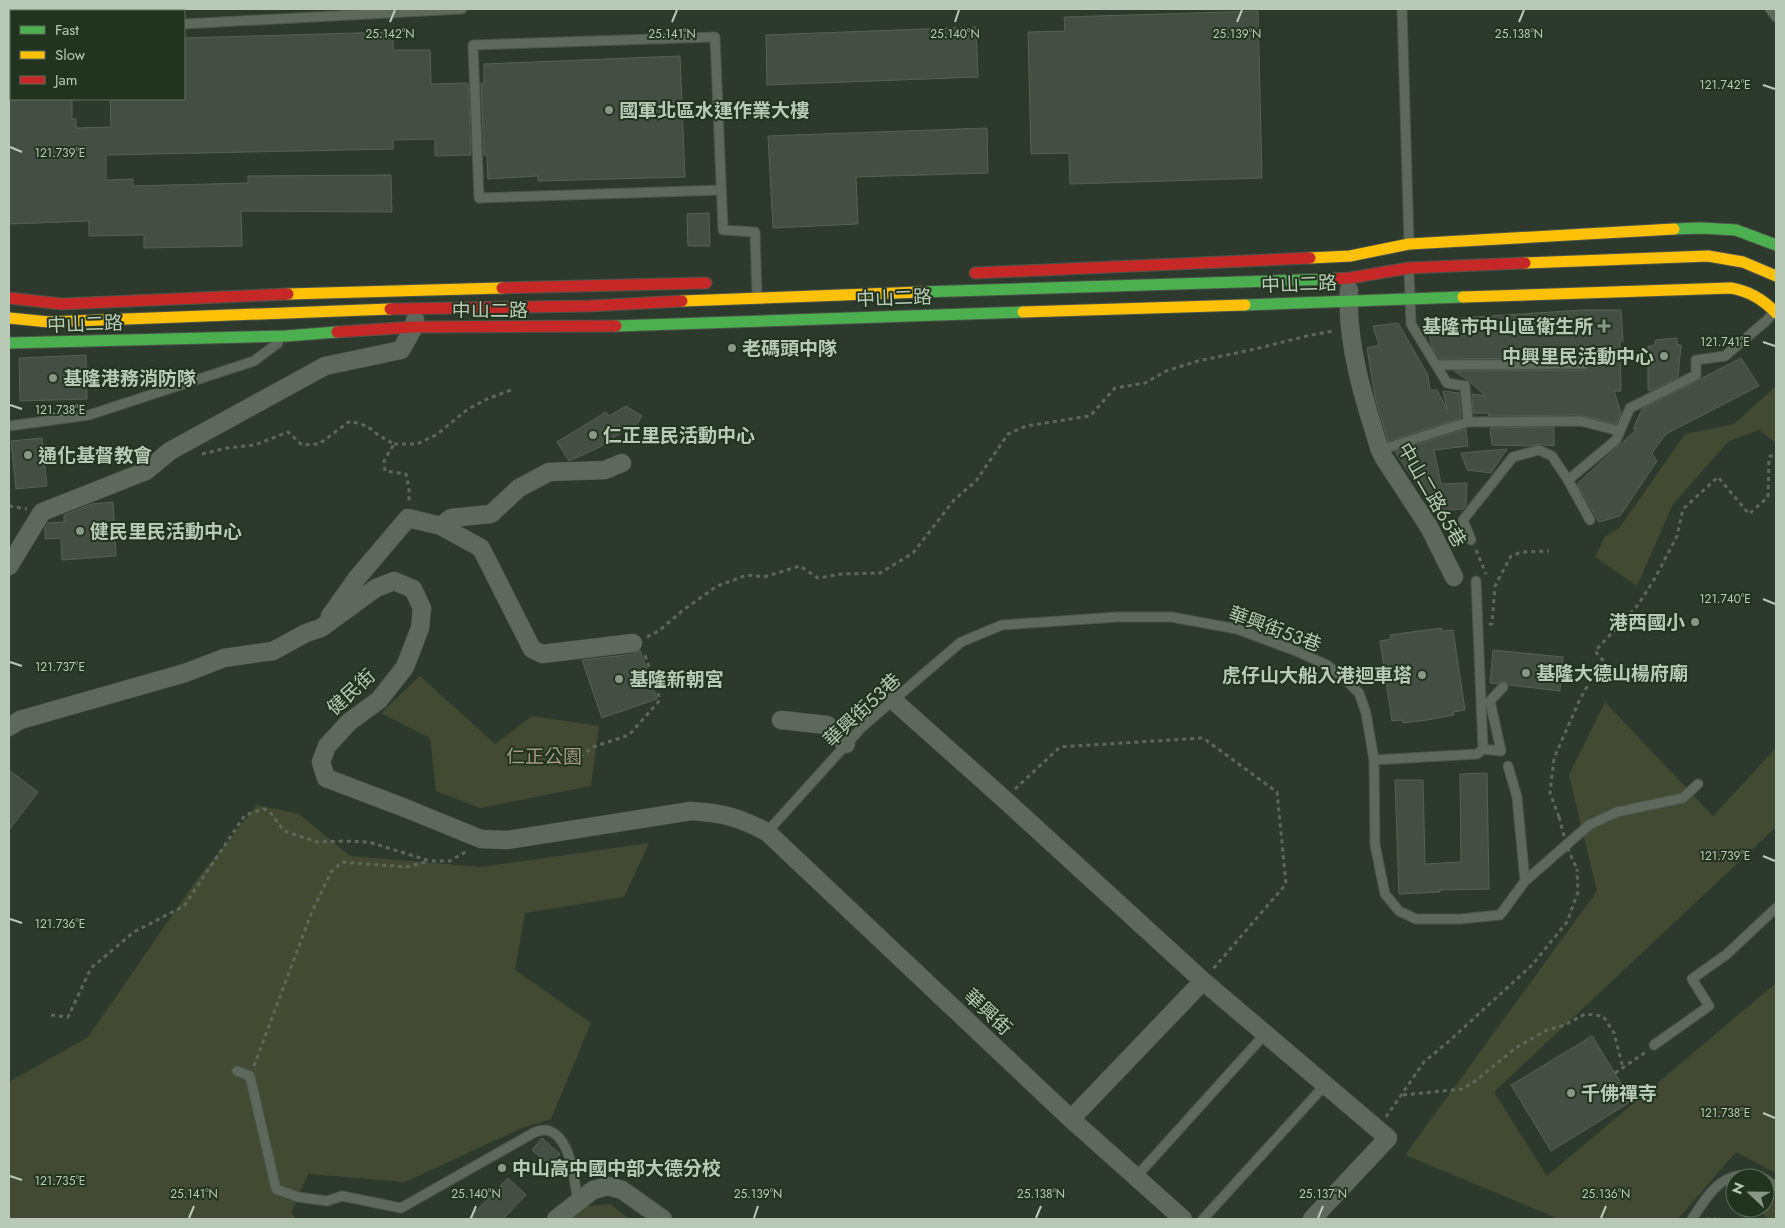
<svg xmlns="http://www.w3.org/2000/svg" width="1785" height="1228" font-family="Jost,'Noto Sans TC',sans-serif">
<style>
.green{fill:#444933}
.building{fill:#454e44;stroke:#566154}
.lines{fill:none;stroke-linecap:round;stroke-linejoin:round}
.lane-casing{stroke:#4c544a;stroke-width:11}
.street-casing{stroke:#4c544a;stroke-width:19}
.fast-casing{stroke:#4c544a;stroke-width:13}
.slow-casing{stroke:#4c544a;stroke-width:13}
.jam-casing{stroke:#4c544a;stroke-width:13}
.path{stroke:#5f675d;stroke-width:3;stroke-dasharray:4 4;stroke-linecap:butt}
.lane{stroke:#5e685d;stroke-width:9}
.street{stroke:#5e685d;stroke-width:18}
.fast{stroke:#4caf50;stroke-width:11}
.slow{stroke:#ffc107;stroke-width:11}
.jam{stroke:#c62828;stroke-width:11}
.path-bridge{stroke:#5f675d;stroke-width:3;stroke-dasharray:4 4;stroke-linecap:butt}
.ticks{fill:none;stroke:#b9c9b7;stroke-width:2}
.poi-dot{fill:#889787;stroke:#223420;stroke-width:2}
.labels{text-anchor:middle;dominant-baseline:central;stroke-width:4;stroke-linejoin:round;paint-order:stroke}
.poi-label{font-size:19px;font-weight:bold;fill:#b9c9b7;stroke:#223420;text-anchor:start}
.street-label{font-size:19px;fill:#b9c9b7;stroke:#223420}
.park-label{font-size:19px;fill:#a89785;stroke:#223420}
.ticks-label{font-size:12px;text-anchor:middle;fill:#b9c9b7;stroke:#223420;stroke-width:4;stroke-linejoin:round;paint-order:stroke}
</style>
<rect width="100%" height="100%" fill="#2e392d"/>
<path class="green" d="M1776,386v57l-17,-13 -30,11 -56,63 -36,82 -42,-29 10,-20 15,-10 65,-93 49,-10z
M420,676l75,68 37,-28 67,10 -8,60 -111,22 -44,-17 -6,-53 -49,-25z
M1605,702l108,114 63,-68v79l-282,265 53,84 229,-193v190l-40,-21 -58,67h-119l-154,-64 192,-264 -28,-116z
M257,805l42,9 51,42 131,11 168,-24 -25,54 -99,16 -10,57 76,53 -40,96 -29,9 -117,54 -97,-8 -17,39 6,6h-288v-137l79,-45 110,-159z
M1765,1187c13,8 11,19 11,32h-9l-8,-11h6z
M610,1204l19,15h-60l11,-12z"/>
<path class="building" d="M1258,11l4,167 -192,6 -1,-31 -38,1 -3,-122 37,-1 -1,-14z
M976,27l2,50 -211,8 -1,-50z
M393,32v18h37l1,34 37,-1 3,72 -36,1v-17l-42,1v9l-287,6v25l27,-1v7l115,-3v-7l143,-1 1,37 -151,-1 1,35 -98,2v-13l-55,1v-15l-80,3v-125h63v20h4v9l35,-1 -1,-28h74v-61z
M680,56l5,121 -147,4v-5l-50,3 -1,-24h-3l-3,-72h3v-19z
M987,128l1,45 -132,4 2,47 -85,4 -5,-92z
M709,213l1,33h-22l-1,-32z
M1584,310h37l2,31h-3l1,50h-7l7,22 -5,11 -36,-9 -91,1 -1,-3h-15l-1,-19 13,2 -16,-15 -15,-10 130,-1 5,-3 1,-6 -6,-3 -144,1 -8,-12 -6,-27z
M1398,323l30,52 2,15h7l10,19 -4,-18 16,2 2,25 -73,23 -13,-44 -8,-49 12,-3 -6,-19z
M1677,338v7h4l-3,32 -28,14 -2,-1v-44h6l2,-6z
M86,355l1,44 -67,2 -1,-43z
M1741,358l18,28 -93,48 -14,19 5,8 -37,55 -21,6 -22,-38 60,-55h-4l9,-20z
M626,406l16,10 -10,16 -4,-4 -28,19 -31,14 -12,-19 49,-30 3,4z
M1554,427v19l-16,-2 -7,2 -39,-1 -2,-17z
M1466,429l2,17 -34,4 7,34 26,-1 -1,23 -3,3 -28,2 -40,-59z
M42,438l5,48 -31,3 -5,-48z
M1507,449l-16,24 -24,-3 -6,-17z
M113,502l3,54 -54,4 -1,-22 -16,1v-11l3,-5 16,-1v-7l28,-11z
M1441,628l1,3 11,-1 12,80 -12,2 1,3 -27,5 -24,3 -1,-3 -10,1 -12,-80 11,-2 -1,-4z
M640,650l17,49 -55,19 -20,-58 52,-6z
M1493,650l70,7 -3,34 -51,-6 -5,-4 -7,3 -7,-1z
M9,770l29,22 -29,38z
M1487,773l2,116 -49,1v2l-41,2 -4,-114h28l2,84 36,-2 -1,-88z
M1592,1036l40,65 -81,50 -40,-66z
M542,1138l18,16 -10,12 -18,-16z
M508,1178l18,17 -23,24h-35z"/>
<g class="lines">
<defs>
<path id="lane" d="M82,9v2
M1402,9l7,234
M1770,9l6,8
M184,24l278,-15
M9,31h2
M721,190l-242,8 -6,-153 242,-8 8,193 32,2 2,63
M1409,269l2,55 36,59 18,3 3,36
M1436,365l148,-1
M9,426l80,-11 165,-54 24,-18
M1380,450l88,-28 112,-1 40,10
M1568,480l48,-40 14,-32 66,-33v-15l29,-4 41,-35 7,-8
M1471,540l-8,-20 50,-63 26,-7 13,6 16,24 22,40
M1476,581l7,168
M1374,760l103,-6 6,-5 18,2 -11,-50 13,-14
M1508,766l9,31 8,84
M767,832l95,-105 99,-85 41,-17 115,-8h54l66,12 59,22 31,14 21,17 11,11 7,20 8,47 1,85 10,49 14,17 17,8h44l40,-4 25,-34 64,-56 28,-13 66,-14 15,-14
M1654,1045l55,-39 -17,-27 35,-25 49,-46
M237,1071l13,5 26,113 22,8 29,4 15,-5 59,12 134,-76c3,-1 9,-2 12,-2 25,7 27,51 31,72
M1136,1177l129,-143
M1765,1179l11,8
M1203,1219l122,-134
M1692,1219c18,-27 33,-53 70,-41"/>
<path id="street" d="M1349,290c-3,53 15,110 31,160l4,8 45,69 25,50
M441,526l10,-8 40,-4 28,-26 30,-16 56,-2 17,-7
M9,566l33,-54 104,-41 24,-20 155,-85 76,-16 13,-23 1,-7
M330,616l27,-38 51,-60 33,8 40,22 51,101 10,5 91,-11
M894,701l110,98 199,182 -132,138
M781,720l46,5 19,19
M9,727l11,-7 165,-47 39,-15 49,-7 33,-18 15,-5 55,-40 18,-7 19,8 9,19 -2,20 -15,39 -26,33 -30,22 -22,24 -6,16 5,16 79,30 76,31 26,1 184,-29c32,2 47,6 76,21l304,287 112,100
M1203,981l185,157 -76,81
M556,1219l37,-29 15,-4 14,4 41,29"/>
<path id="fast" d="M1674,229l27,-1 35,2 40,15
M921,292l413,-13
M1245,305l218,-8
M616,326l407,-14
M9,343l277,-7 51,-4"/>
<path id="slow" d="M1310,258l40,-2 59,-12 265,-15
M1525,263l183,-7 35,6 33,14
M288,294l214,-6
M1463,297l268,-9c18,3 32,11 45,25
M682,301l239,-9
M1023,312l222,-7
M9,318l40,4 341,-13"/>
<path id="jam" d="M975,273l335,-15
M1334,279l16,-1 59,-10 116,-5
M502,288l204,-5
M9,298l53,6 226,-10
M390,309l199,-3 93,-5
M337,332l77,-5 202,-1"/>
</defs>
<use href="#lane" class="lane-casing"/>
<use href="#street" class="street-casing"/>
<use href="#fast" class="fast-casing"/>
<use href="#slow" class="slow-casing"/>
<use href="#jam" class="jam-casing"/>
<path class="path" d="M394,444h23l19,-9 32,-26 19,-10 24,-9
M202,454l25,-6 28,-3 33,-13 14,13 17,-1 31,-23 17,5 11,9 16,9 -10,17 1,10 21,3 3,14v15
M9,506l18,3
M1476,550l10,24
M1489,624h3l3,-38 16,-30 11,-4 27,-1
M647,637l13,-7 22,-19 35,-25 30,-11 17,2 36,-11 18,12 23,-4 39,-1 33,-20 41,-53 22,-19 32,-47 18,-8 64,-10 25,-28 30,-5 21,-12 32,-10 57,-12 56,-14 23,-4
M574,762l19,-15 36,-12 31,-35 -16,-48
M1015,789l45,-42 143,-9 74,54 9,92 -73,85
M1559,817l-9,-24 4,-35 26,-59 12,-21 7,-2 8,-11 -12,-14 43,-46 17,-27 22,-42 6,-27 35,-32 31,37 19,-17 1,-39 1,-2h6
M51,1015l17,2 23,-49 43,-36 50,-26 61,-91 19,-6 6,3 14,19 33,11 25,-1 27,1 61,19h20l17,-10
M254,1066l57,-152 20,-42 11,-10 64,5 23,-6
M1615,1073l31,-21
M1403,1095l59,-6 12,-7 43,-35 30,-17 18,-5 20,-11 18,2 11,17 9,35
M1386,1117l38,-55 24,-20 84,-77 35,-43 11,-30 -1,-23
M1706,1219h10"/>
<use href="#lane" class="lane"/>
<use href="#street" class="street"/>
<use href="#fast" class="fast"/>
<use href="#slow" class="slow"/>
<use href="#jam" class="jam"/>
<path class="path-bridge" d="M1559,817l8,30 10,22"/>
</g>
<path class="ticks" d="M390,22l5,-12M672,22l5,-12M955,22l4,-12M1237,22l5,-12M1519,22l5,-12M1763,85l12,4M10,147l12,5M1763,342l12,4M10,405l12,4M1763,599l12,5M10,662l12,4M1763,856l12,5M10,919l12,4M1763,1113l12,5M10,1176l12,4M189,1218l5,-12M471,1218l5,-12M754,1218l4,-12M1036,1218l5,-12M1318,1218l5,-12M1601,1218l5,-12"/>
<g class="poi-dot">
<circle cx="609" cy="110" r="5"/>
<path d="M1601.5 318.5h5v5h5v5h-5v5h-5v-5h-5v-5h5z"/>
<circle cx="732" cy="348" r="5"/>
<circle cx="1664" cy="356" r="5"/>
<circle cx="53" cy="378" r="5"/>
<circle cx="593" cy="435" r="5"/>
<circle cx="28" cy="455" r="5"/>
<circle cx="80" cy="531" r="5"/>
<circle cx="1695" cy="622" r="5"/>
<circle cx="1526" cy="673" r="5"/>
<circle cx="1422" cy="675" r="5"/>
<circle cx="619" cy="679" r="5"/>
<circle cx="1571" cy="1093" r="5"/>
<circle cx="502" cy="1168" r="5"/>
</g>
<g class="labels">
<g class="poi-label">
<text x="619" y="110">國軍北區水運作業大樓</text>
<text x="1593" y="326" text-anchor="end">基隆市中山區衛生所</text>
<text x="742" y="348">老碼頭中隊</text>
<text x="1654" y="356" text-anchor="end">中興里民活動中心</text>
<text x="63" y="378">基隆港務消防隊</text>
<text x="603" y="435">仁正里民活動中心</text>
<text x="38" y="455">通化基督教會</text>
<text x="90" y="531">健民里民活動中心</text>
<text x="1685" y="622" text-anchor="end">港西國小</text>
<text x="1536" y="673">基隆大德山楊府廟</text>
<text x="1412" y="675" text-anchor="end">虎仔山大船入港迴車塔</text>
<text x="629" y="679">基隆新朝宮</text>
<text x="1581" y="1093">千佛禪寺</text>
<text x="512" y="1168">中山高中國中部大德分校</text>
</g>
<g class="street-label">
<text transform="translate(1299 284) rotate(-2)">中山二路</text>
<text transform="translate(894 298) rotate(-2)">中山二路</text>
<text x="490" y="310">中山二路</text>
<text transform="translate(85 324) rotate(-2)">中山二路</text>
<text transform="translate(1432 495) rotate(60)">中山二路65巷</text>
<text transform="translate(1275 629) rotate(20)">華興街53巷</text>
<text transform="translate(351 692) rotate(-43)">健民街</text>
<text transform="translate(862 710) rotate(-43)">華興街53巷</text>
<text transform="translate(988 1012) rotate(43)">華興街</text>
</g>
<g class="park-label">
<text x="544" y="756">仁正公園</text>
</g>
</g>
<g class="ticks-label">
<text x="390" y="38">25.142°N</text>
<text x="672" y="38">25.141°N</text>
<text x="955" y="38">25.140°N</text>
<text x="1237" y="38">25.139°N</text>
<text x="1519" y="38">25.138°N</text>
<text x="1725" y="89">121.742°E</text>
<text x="60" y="157">121.739°E</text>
<text x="1725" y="346">121.741°E</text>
<text x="60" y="414">121.738°E</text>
<text x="1725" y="603">121.740°E</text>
<text x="60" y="671">121.737°E</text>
<text x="1725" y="860">121.739°E</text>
<text x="60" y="928">121.736°E</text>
<text x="1725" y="1117">121.738°E</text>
<text x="60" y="1185">121.735°E</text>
<text x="194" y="1198">25.141°N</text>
<text x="476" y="1198">25.140°N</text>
<text x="758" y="1198">25.139°N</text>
<text x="1041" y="1198">25.138°N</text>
<text x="1323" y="1198">25.137°N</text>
<text x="1606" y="1198">25.136°N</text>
</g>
<rect width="1785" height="1228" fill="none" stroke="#b9c9b7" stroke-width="20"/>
<rect x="10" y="10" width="175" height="90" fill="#223420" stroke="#5e705c"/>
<rect x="20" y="26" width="25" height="8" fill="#4caf50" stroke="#5e705c"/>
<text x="55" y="35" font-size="15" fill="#b9c9b7">Fast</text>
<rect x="20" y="51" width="25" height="8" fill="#ffc107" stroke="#5e705c"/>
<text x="55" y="60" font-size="15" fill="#b9c9b7">Slow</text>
<rect x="20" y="76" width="25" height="8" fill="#c62828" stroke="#5e705c"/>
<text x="55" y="85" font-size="15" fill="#b9c9b7">Jam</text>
<g transform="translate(1750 1193) rotate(292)"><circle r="24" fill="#223420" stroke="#5e705c"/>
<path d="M0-4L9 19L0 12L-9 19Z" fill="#889787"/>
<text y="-8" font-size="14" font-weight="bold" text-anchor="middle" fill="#b9c9b7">N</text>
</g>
</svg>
